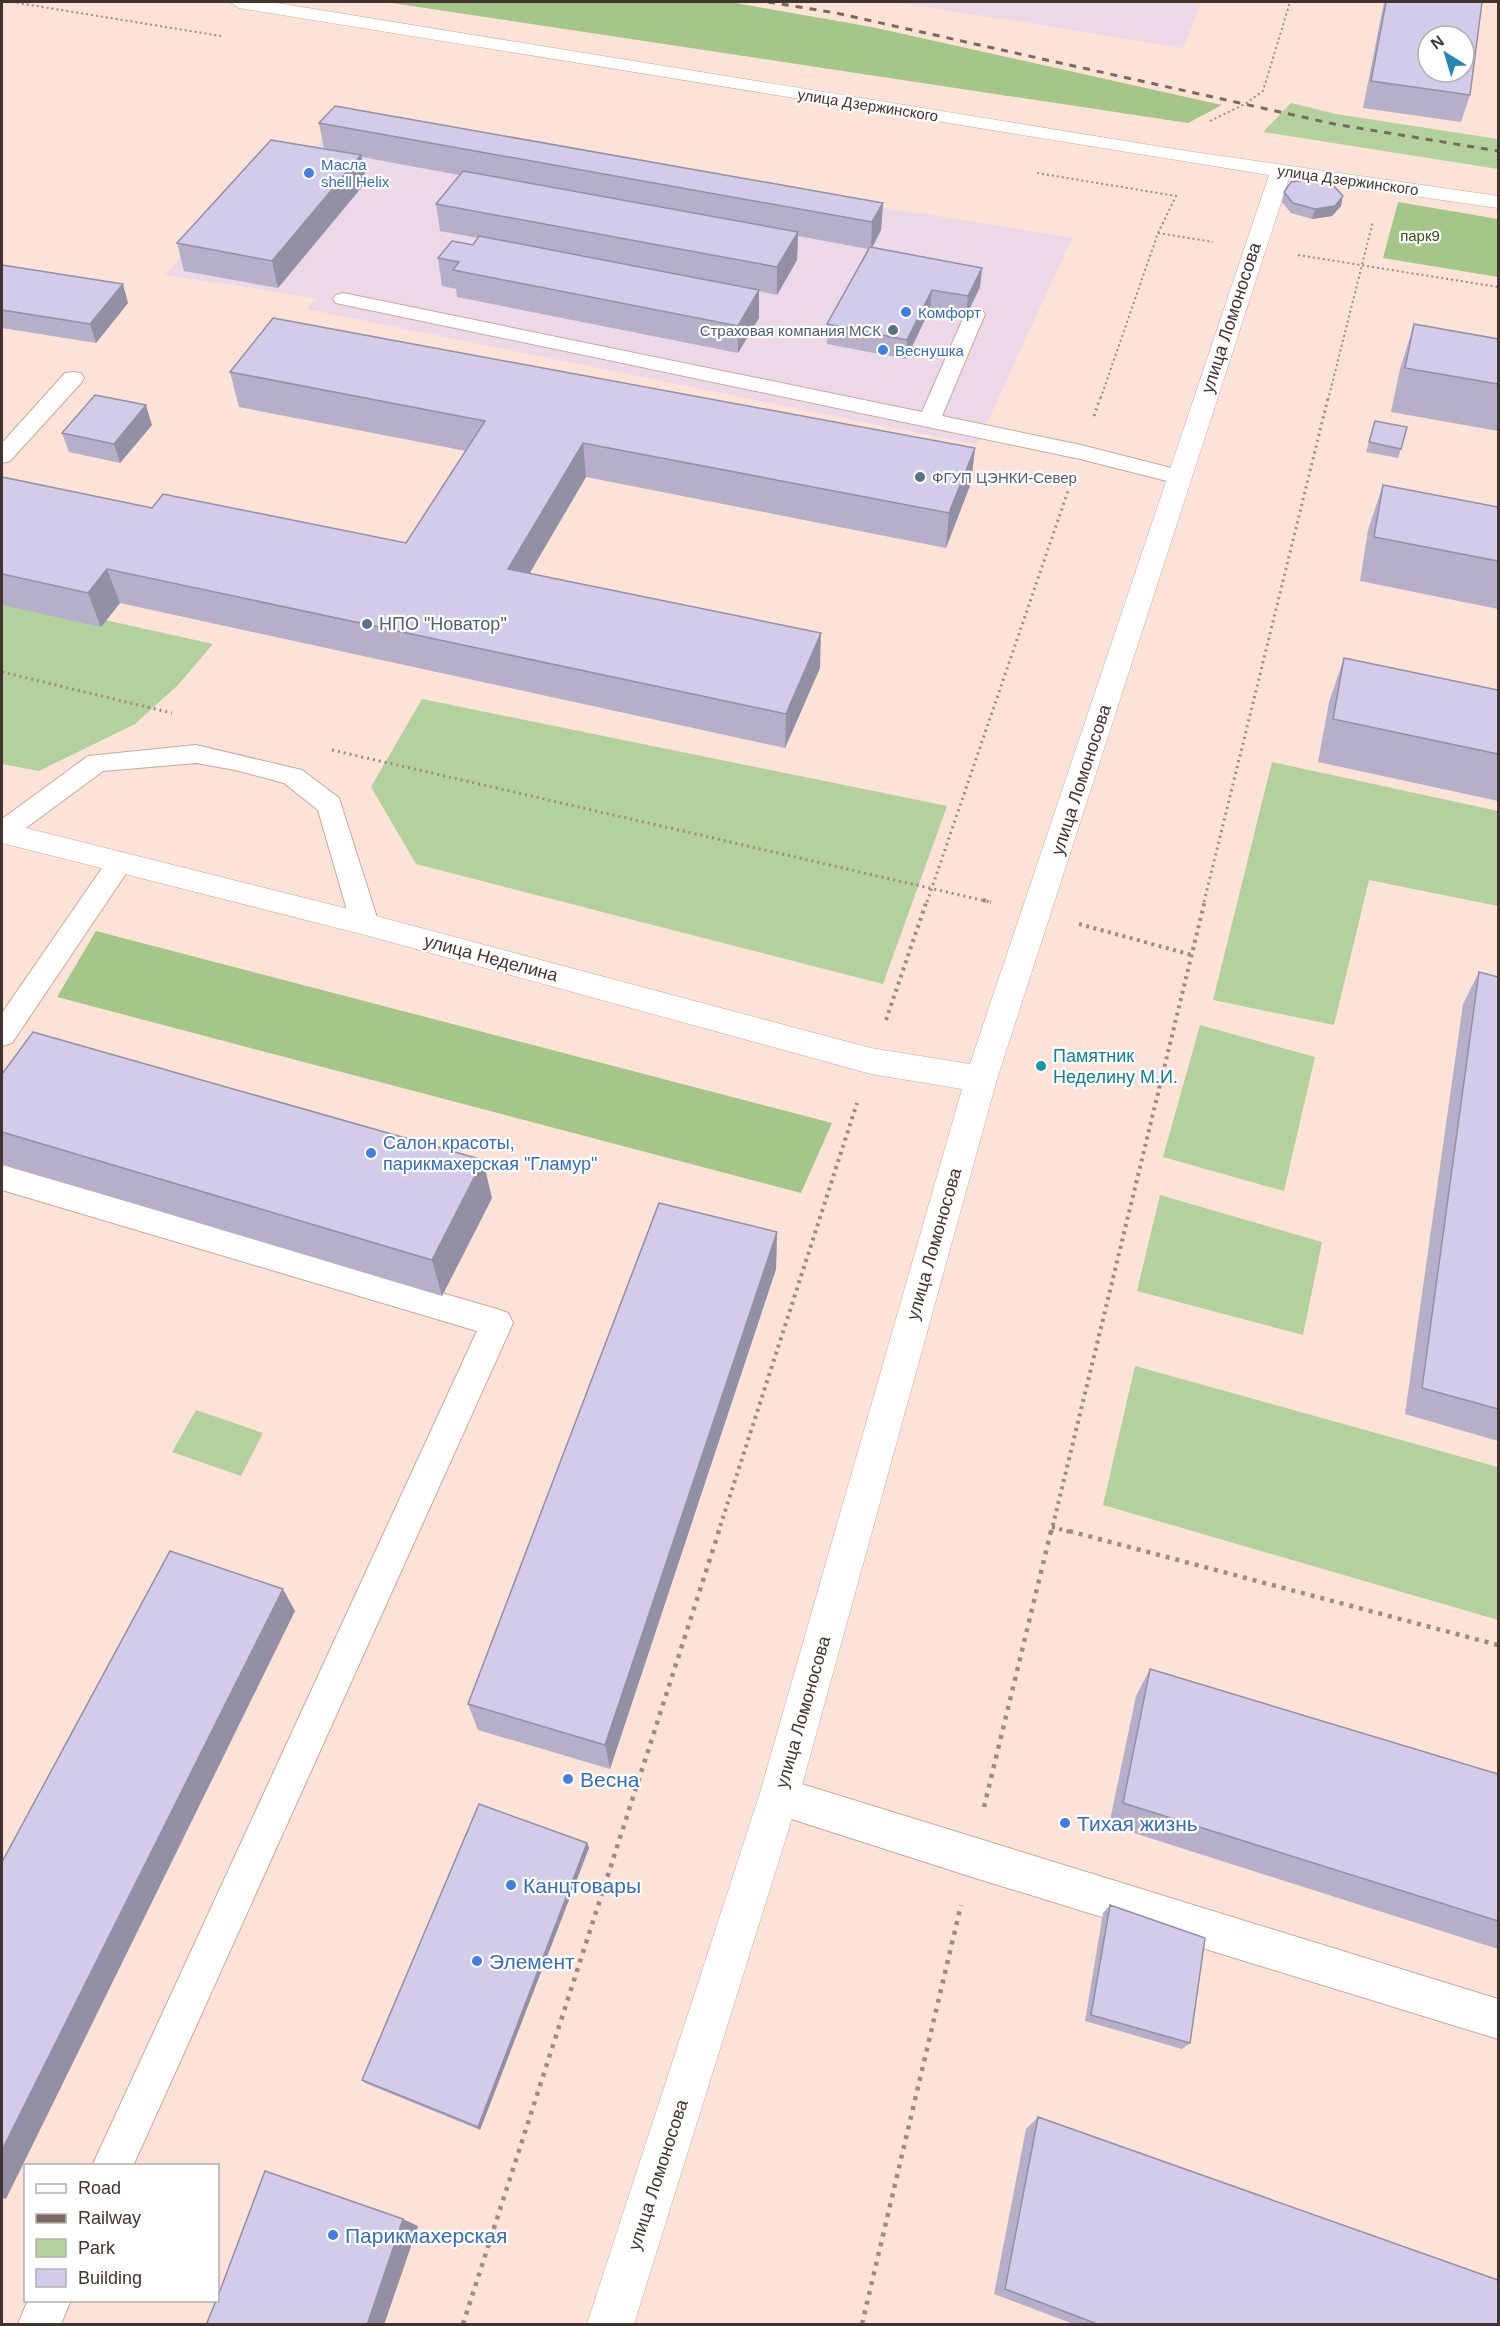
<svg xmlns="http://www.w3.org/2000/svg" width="1500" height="2326" font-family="Helvetica,sans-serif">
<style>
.industrial{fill:#ecd8e7}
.green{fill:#b3d19c}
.forest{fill:#a4c789}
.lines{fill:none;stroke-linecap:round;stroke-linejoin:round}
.lane-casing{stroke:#c9a89b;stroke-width:2}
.secondary-casing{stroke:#c9a89b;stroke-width:1}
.path-far3{stroke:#9f8b83;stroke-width:2;stroke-dasharray:2 3;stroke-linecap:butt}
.path-far2{stroke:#9f8b83;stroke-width:3;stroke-dasharray:2 4;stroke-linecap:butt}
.path-far1{stroke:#9f8b83;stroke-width:4;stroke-dasharray:3 4.5;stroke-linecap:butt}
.path{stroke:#9f8b83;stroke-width:4.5;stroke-dasharray:4 6;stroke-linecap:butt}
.lane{fill:#fff;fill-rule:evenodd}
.secondary{fill:#fff;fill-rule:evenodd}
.rail{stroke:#7a6862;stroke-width:3;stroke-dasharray:7 7;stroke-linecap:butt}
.wall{fill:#b5afc9}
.shaded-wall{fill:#938fa4}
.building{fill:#d2ccea;stroke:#938fa4;stroke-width:1.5;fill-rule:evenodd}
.shop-dot{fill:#3f7fe0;stroke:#fff;stroke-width:2}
.service-dot{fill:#5c6f8a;stroke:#fff;stroke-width:2}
.culture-dot{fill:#0f9aa8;stroke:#fff;stroke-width:2}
.labels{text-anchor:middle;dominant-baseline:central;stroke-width:4.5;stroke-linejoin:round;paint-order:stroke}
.far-street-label{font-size:15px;fill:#41342f;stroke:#fff}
.far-shop-label{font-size:15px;fill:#366cbe;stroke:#fff;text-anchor:start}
.far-park-label{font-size:15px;fill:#31500f;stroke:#fff}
.far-service-label{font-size:15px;fill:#4e5e75;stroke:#fff;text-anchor:end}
.street-label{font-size:18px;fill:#41342f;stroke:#fff}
.service-label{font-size:18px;fill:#4e5e75;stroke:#fff;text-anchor:start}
.culture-label{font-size:18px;fill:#0d838f;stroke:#fff;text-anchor:start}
.shop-label{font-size:18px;fill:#366cbe;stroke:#fff;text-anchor:start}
.near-shop-label{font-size:21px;fill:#366cbe;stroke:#fff;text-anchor:start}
</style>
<rect width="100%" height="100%" fill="#fde2d7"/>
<path class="industrial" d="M895,2h306l-17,46z
M337,119l735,119 -95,207 -670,-136 9,-11 -151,-23 103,-120 38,6z"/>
<path class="green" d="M1291,103l45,11 162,25v30l-235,-37z
M2,597l211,47 -35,41 -43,39 -96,47 -37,-7z
M422,699l525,107 -64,178 -467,-120 -45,-77z
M1272,762l226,49v95l-129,-26 -35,145 -121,-25z
M1200,1025l115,32 -31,134 -121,-34z
M1160,1195l162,47 -19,93 -166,-44z
M1135,1366l363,101v153l-395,-115z
M196,1410l67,23 -22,43 -69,-24z"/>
<path class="forest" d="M385,2h345l142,25 350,78 -34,18z
M1398,202l100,17v58l-115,-19z
M96,931l736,192 -31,70 -744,-196z"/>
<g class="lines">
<defs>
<path id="lane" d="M343,293l579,119 43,-98 3,-4h14l3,4 -43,102 139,29 106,27 3,5 -3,5 -8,2 -99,-25 -744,-156 -3,-4 3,-4z
M73,372l8,1 3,5 -3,5 -71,78 -8,2v-20l63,-70z
M196,745l106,25 37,28 40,126 -4,7 -10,3 -10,-3 -4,-7 -33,-114 -34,-27 -49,-13 -39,-7 -93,8 -92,68 -9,2v-22l86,-63z
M120,852l9,3 4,7 -4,7 -117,174 -10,3v-33l109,-158z
M2,1165l495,144 11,4 5,10 -380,843h-41l385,-835 -475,-141z
M779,1777l719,222v40l-526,-162 -193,-62 -13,-6 -6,-13 6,-13z
M28,2300h43l-10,24h-43z"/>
<path id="secondary" d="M230,2h41l916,149 311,45v12l-209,-30 -292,901 -198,717 -165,528h-47l172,-528 203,-707 -91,-15 -506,-139 -363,-92v-21l363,91 506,135 99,16 299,-889 -1030,-167z"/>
</defs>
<use href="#lane" class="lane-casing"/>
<use href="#secondary" class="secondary-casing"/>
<path class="path-far3" d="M12,2l209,34
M1210,121l35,-17 18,-13 27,-89
M1037,173l139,23 -18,37 -58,167
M1158,233l55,9
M1298,255l200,32
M1328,400l45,-179"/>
<path class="path-far2" d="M1094,416l6,-18
M2,672l170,41
M332,750l658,152
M927,902l142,-414
M1204,902l124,-504"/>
<path class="path-far1" d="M983,900l8,2
M1079,924l113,31
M886,1020l41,-120
M1052,1527l22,6
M718,1533l139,-430
M1051,1533l154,-633"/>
<path class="path" d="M1069,1531l429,114
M984,1807l67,-276
M463,2324l256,-793
M862,2324l99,-419"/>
<use href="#lane" class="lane"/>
<use href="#secondary" class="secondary"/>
<path class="rail" d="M768,2l68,11 498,111 164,27"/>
</g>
<path class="wall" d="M1384,2h98l-12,93 -9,27 -98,-14z
M319,123l564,80 -2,27 -9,17 110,21 -2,19 -14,29 -36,-7 -24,50 -79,-15v-20l41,-75 -70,-13 -1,24 -20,35 -18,-4v27l-21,35 -281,-56 -1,-8 -14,-3 -4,-28 35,-13 5,-7 -38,-7 -4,-27 23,-29 -97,-18 4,25 -88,106 -94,-17 -7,-28 147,-94z
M1284,192l57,14 -9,10 -20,3 -21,-6 -9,-11z
M2,265l126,38 -32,40 -94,-15z
M1414,324l84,15v92l-107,-19 9,-43z
M230,372l745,76 -4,35 -25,65 -360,-71 -56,96 290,95 -35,80 -665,-145 -19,24 -99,-22v-128l150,31 254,35 60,-92 -227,-44z
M1375,421l26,28 -3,9 -32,-6z
M152,425l-32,38 -51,-11 -7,-19z
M1383,485l115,22v102l-138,-28 8,-51z
M1344,658l154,32v111l-180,-39 11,-60z
M1479,972l19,5v464l-93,-27 58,-410z
M2,1074l490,124 -50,98 -440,-132z
M777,1232l-1,37 -166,500 -132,-39 -10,-26z
M1150,1669l348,105v175l-389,-124 27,-129z
M587,1843l2,5 -109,282 -115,-47 -3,-3z
M1110,1905l80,138 -8,6 -97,-28 18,-108z
M1038,2117l460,208h-422l-82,-31 32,-165z"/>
<path class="shaded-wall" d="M361,155l5,27 -88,106 -6,-27z
M1343,196l-2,10 -9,10 -20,3 3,-10z
M883,203l-2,27 -10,20 1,-28z
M798,232l-1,28 -20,35v-28z
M982,268l-2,19 -14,29 2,-20z
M123,284l5,19 -32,40 -6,-19z
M759,290v28l-21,35v-27z
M932,290l-2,19 -24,50 1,-19z
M146,405l6,20 -32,38 -6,-19z
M583,443l3,34 -74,126 -4,-34z
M975,448l-4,35 -25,65 3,-35z
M107,569l13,34 -19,24 -13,-34z
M821,633l-1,35 -35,80 1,-34z
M483,1160l9,38 -50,98 -10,-36z
M777,1232l-1,37 -166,500 -5,-24z
M283,1589l12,22 -289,588 -4,-1v-48z
M587,1843l2,5 -109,282 -2,-3z
M403,2219l15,7 -34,99h-17z"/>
<path class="building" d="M1386,2h96l-12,93 -99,-14zM1428,36h36v36h-36z
M335,106l548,97 -11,19 -553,-99z
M271,140l90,15 -89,106 -95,-18z
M463,171l335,61 -21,35 -341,-63z
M1313,179l19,5 11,12 -8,10 -20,3 -22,-6 -9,-11 7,-10z
M479,236l280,54 -21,36 -285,-56 6,-8 -21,-4 14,-17 21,4z
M870,247l112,21 -14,28 -36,-6 -25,50 -80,-16z
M2,265l121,19 -33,40 -88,-14z
M273,318l702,130 -26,65 -366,-70 -75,126 313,64 -35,81 -679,-145 -19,24 -86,-19v-97l150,31 11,-14 243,49 79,-122 -255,-49z
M1414,324l84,15v45l-93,-16z
M95,395l51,10 -32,39 -52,-11z
M1375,421l32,6 -6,22 -32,-7z
M1383,485l115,22v54l-124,-24z
M1344,658l154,32v64l-165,-35z
M1479,972l19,5v432l-76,-21z
M33,1032l450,128 -51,100 -430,-128v-58z
M659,1203l118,29 -172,513 -137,-41z
M170,1551l113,38 -281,561v-288z
M1150,1669l348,105v147l-375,-118z
M479,1804l108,39 -109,284 -116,-47z
M1110,1905l95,33 -15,105 -99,-28z
M1038,2117l460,163v45h-398l-95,-36z
M265,2171l138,48 -36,106h-161l10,-24h2v-5z"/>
<g class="shop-dot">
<circle cx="309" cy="173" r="6"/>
<circle cx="906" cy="312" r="6"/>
<circle cx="883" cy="350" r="6"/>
<circle cx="371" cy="1153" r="6"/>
<circle cx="568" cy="1779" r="6"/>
<circle cx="1065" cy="1823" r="6"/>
<circle cx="511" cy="1885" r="6"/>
<circle cx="477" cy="1961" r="6"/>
<circle cx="333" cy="2235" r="6"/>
</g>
<g class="service-dot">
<circle cx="893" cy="330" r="6"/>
<circle cx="920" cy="477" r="6"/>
<circle cx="367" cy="624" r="6"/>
</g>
<circle class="culture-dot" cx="1041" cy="1066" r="6"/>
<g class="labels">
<g class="far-street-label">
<text transform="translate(868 105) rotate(9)">улица Дзержинского</text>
<text transform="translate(1348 180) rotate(8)">улица Дзержинского</text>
</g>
<g class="far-shop-label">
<text x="321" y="164">Масла<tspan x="321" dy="17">shell Helix</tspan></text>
<text x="918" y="312">Комфорт</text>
<text x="895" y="350">Веснушка</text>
</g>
<g class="far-park-label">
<text x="1420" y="235">парк9</text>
</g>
<g class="far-service-label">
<text x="881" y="330">Страховая компания МСК</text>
<text x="932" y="477" text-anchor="start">ФГУП ЦЭНКИ-Север</text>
</g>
<g class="street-label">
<text transform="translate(1231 318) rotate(-72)">улица Ломоносова</text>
<text transform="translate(1081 780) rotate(-72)">улица Ломоносова</text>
<text transform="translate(491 958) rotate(15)">улица Неделина</text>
<text transform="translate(934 1244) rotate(-74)">улица Ломоносова</text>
<text transform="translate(803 1712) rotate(-74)">улица Ломоносова</text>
<text transform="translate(658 2175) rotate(-72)">улица Ломоносова</text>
</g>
<g class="service-label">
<text x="379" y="624">НПО "Новатор"</text>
</g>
<g class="culture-label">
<text x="1053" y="1056">Памятник<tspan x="1053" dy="21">Неделину М.И.</tspan></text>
</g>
<g class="shop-label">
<text x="383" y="1143">Салон красоты,<tspan x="383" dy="21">парикмахерская "Гламур"</tspan></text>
</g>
<g class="near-shop-label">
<text x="580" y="1779">Весна</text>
<text x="1077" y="1823">Тихая жизнь</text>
<text x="523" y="1885">Канцтовары</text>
<text x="489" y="1961">Элемент</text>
<text x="345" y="2235">Парикмахерская</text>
</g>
</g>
<rect width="1500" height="2326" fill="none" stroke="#41342f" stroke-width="6"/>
<rect x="24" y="2164" width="195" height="138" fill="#ffffff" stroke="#b3aeac" stroke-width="1.5"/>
<rect x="36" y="2184" width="30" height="9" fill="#ffffff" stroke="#b3aeac" stroke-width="1.5"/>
<text x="78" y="2194" font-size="18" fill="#41342f">Road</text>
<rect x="36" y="2214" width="30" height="9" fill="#7a6862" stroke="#b3aeac" stroke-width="1.5"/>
<text x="78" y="2224" font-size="18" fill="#41342f">Railway</text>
<rect x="36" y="2239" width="30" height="18" fill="#b3d19c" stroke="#b3aeac" stroke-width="1.5"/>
<text x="78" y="2254" font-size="18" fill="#41342f">Park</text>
<rect x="36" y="2269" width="30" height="18" fill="#d2ccea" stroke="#b3aeac" stroke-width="1.5"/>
<text x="78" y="2284" font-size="18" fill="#41342f">Building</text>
<g transform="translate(1446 54) rotate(323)"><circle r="28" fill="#ffffff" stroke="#b3aeac" stroke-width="1.5"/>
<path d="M0-4.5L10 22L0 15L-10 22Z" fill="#2486b1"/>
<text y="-9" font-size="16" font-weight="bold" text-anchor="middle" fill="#41342f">N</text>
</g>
</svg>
